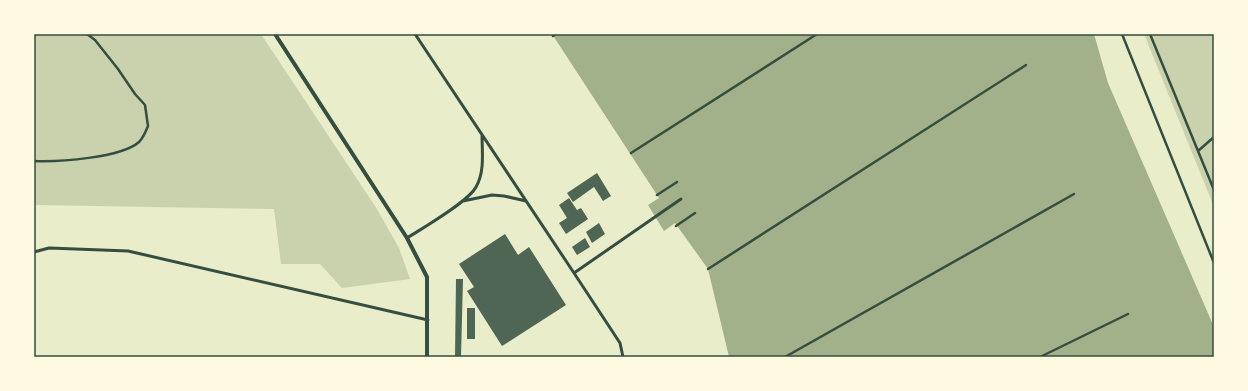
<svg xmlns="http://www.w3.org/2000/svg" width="1248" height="391" font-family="Quicksand,sans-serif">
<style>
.green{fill:#cad2ad}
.water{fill:#a3b18a}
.building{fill:#4f6655}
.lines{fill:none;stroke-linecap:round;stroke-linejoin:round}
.path{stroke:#344e41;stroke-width:2.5}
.service{stroke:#344e41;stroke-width:3}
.minor{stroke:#344e41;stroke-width:4}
.neatline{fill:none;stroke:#344e41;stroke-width:1.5}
</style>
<rect width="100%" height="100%" fill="#e9edc9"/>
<path class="green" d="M34,34h227l116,175 22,39 11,31 -68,9 -22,-24h-39l-7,-55 -240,-4z
M1144,34h70v173z"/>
<path class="water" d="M552,34h542l14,49 106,244v30h-485l-21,-88 -33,-46 -11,8 -16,-26 11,-7z"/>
<path class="building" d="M597,173l14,23 -8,5 -9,-14 -21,15 -6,-9z
M569,198l8,12 4,-2 7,11 -22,15 -7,-11 8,-5 -8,-13z
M599,223l6,11 -13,9 -6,-11z
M505,234l13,21 11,-8 37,58 -64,41 -35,-55 7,-4 -15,-23z
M585,238l5,9 -13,8 -5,-8z
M456,279h7l-2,78h-6z
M467,308h8v31h-8z"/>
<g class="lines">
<path class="path" d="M1122,34l92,229
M1150,34l64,156
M553,36l3,-2
M1198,151l16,-14
M631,153l186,-119
M34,161c24,1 87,-3 105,-19 4,-4 7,-11 9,-16l-3,-21 -10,-11 -17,-25 -23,-29 -8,-6
M657,195l20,-13
M676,226l19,-13
M708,269l318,-204
M785,357l289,-163
M1040,357l88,-43"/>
<path class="service" d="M415,34l159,239 46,70 3,14
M463,201l29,-6 12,1 22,5
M407,238c16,-10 61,-36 69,-51 9,-15 6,-36 6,-52
M34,252l15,-4 79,3 300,69
M574,273l107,-74"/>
<path class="minor" d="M275,34l132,204 20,39v80"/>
</g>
<rect width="1248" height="391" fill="none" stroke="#fefae0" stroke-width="70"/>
<rect x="35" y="35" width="1178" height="321" class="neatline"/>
</svg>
